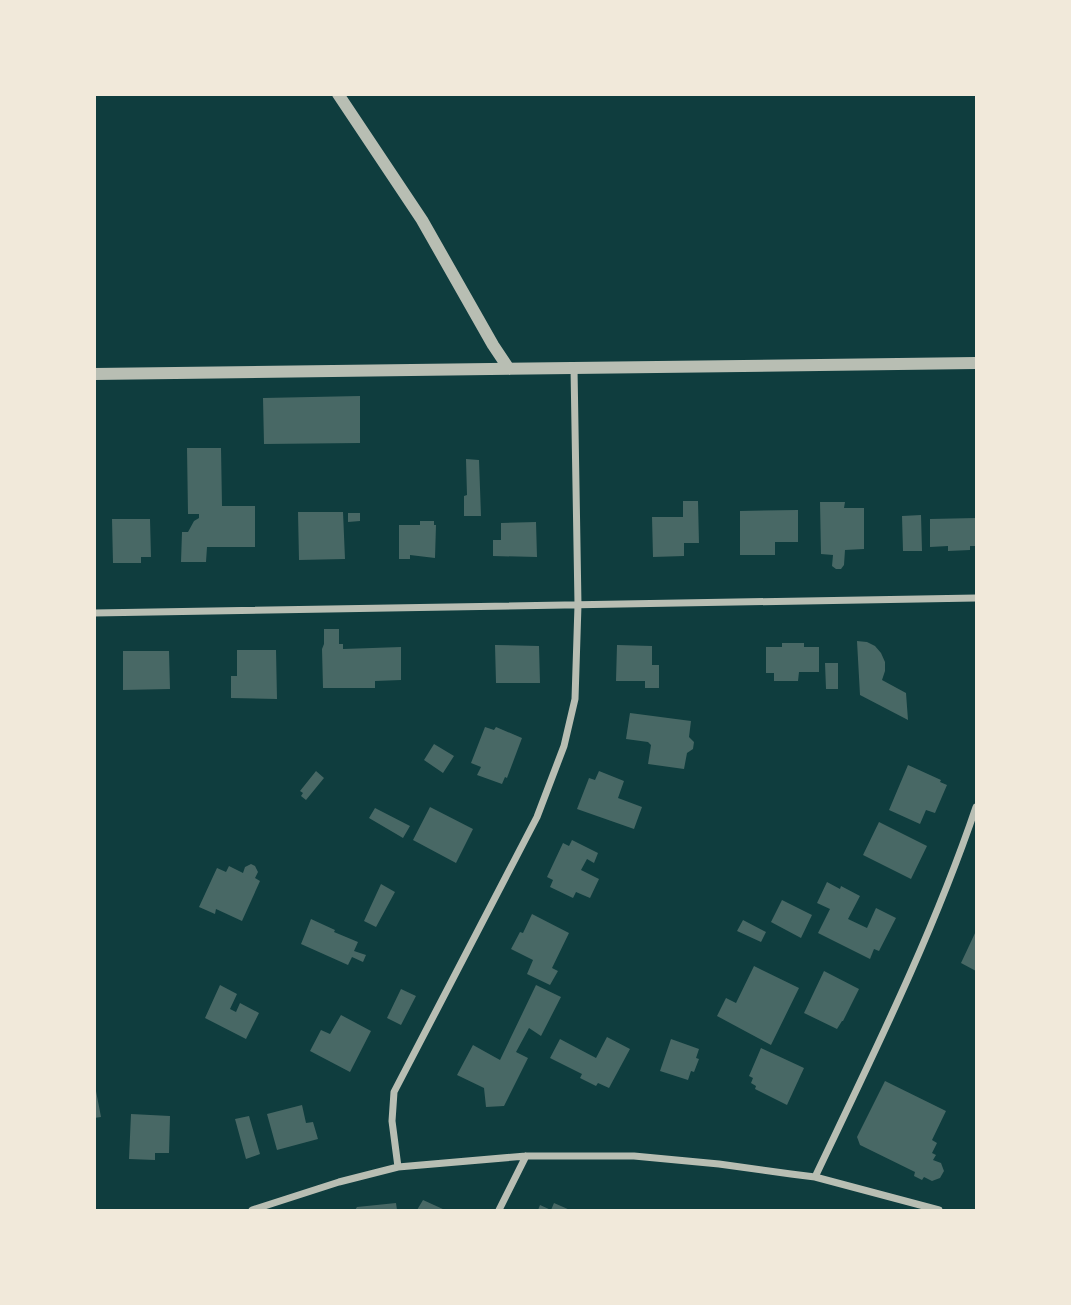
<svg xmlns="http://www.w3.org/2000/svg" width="1071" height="1305" font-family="'Archivo Narrow',sans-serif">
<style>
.building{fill:#486865}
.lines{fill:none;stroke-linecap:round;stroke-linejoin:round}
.minor{stroke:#b8beb3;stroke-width:7}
.tertiary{stroke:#b8beb3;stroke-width:12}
</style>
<rect width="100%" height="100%" fill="#0f3d3e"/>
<path class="building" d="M360,396v47l-96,1 -1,-46z
M187,448h34l1,58h33v41h-48l-1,15h-25l1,-30h6l6,-11 5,-3v-4h-11z
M466,459l13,1 2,56h-17v-20l3,-1z
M683,501h15l1,42h-15v13l-31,1 -1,-40h31z
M820,502h25l-1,6h20v41l-19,1 -1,15 -3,4h-5l-4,-3 1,-11 -12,-1z
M798,510v32h-23v13h-35v-44z
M298,512h45l2,47 -46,1z
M348,513h12v8l-12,1z
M921,515l1,36h-19l-1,-35z
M976,518v28h-6v4l-22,1v-5l-18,1v-28z
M112,519h38l1,38h-10v6h-28z
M420,521h14v4h2l-1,33 -25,-3v4h-11v-34h21z
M536,522l1,35 -44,-1v-16h8v-17z
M324,629h15v15h4v5l58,-2v33l-26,1v7h-52l-1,-39 2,-5z
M857,641l10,1 8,4 6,7 4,9v9l-3,9 24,13 2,27 -48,-25z
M782,643h22v4h15v25h-20l-1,9h-24v-8h-8v-26h16z
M495,645l44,1 1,37h-44z
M617,645l35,1v19h7v23h-14v-7h-29z
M237,650h39l1,49 -46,-1v-22h6z
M123,651h46l1,38 -47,1z
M825,663h13v26h-12z
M630,713l61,8 -2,16 5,5 -1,7 -6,4 -3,16 -36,-5 3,-19 -3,-3 -22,-3z
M485,727l9,3 2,-3 26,11 -15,40 -2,-1 -3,7 -25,-9 4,-8 -10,-4z
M434,744l20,12 -11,17 -19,-13z
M908,765l33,15 -1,2 7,3 -12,28 -9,-3 -6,14 -31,-14z
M316,771l8,7 -18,22 -5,-4 2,-3 -3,-2z
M599,771l25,10 -6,17 24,9 -8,22 -57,-20 12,-31 6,2z
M430,807l43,22 -17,34 -43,-23z
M375,808l35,18 -7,12 -34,-20z
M879,822l48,24 -16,33 -48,-24z
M572,840l26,13 -4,10 -7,-4 -6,11 18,9 -9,19 -14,-6 -3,6 -23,-11 3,-7 -6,-3 16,-34 6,3z
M251,864l4,2 3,6 -3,6 5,3 -18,40 -26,-12 -1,5 -16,-7 18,-39 9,4 3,-6 14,7 2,-6z
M827,882l13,7 1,-3 19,10 -12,23 19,9 9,-20 20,10 -17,33 -5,-2 -4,10 -52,-26 12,-24 -13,-6z
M381,884l14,8 -19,35 -12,-6z
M782,900l30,15 -11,23 -30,-16z
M532,914l37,19 -17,35 6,3 -8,14 -23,-11 6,-14 -22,-11 9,-17 3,1z
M311,919l24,11 -1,2 24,10 -4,9 12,4 -3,7 -11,-5 -4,8 -47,-21z
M743,920l23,12 -5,10 -24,-11z
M976,931v40l-15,-8z
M754,966l45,22 -28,57 -54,-29 9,-18 10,5z
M824,971l35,18 -16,32h-1l-5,8 -33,-16z
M220,985l17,9 -7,15 6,3 4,-9 19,10 -13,26 -41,-21z
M536,985l25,12 -20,39 -12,-8 -13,24 12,6 -24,48 -18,1 -2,-19 -27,-13 16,-30 27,15z
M401,989l15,7 -15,29 -14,-7z
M341,1015l30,16 -21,41 -40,-21 11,-21 9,4z
M607,1037l23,12 -21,39 -11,-5 -2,3 -16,-8 2,-4 -32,-16 10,-19 36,19z
M671,1039l28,10 -3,9 3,1 -5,13 -3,-1 -3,9 -28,-9z
M761,1048l43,20 -17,37 -32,-16 1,-3 -5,-3 2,-5 -4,-2z
M885,1081l61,30 -14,29 5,3 -5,10 4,2 -3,5 8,3 3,8 -4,7 -8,3 -8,-4 -2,3 -8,-4 1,-4 -55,-27 -3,-8z
M94,1091h2l5,26 -7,1z
M302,1105l4,18 7,-1 5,17 -41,11 -10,-36z
M131,1114l39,2 -1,37h-14v7l-26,-1z
M249,1116l11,38 -14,5 -11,-40z
M423,1200l22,10h-28z
M396,1203l1,7h-42l2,-3z
M554,1203l16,7h-32l2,-5 11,5z"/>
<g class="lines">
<path class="minor" d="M94,613l882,-15
M398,1167l-6,-46 2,-29 143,-275 27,-71 11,-47 3,-94 -4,-237
M815,1177c58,-122 118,-243 161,-370
M252,1210l87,-28 59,-15 128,-11h108l85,8 72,10 24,3 124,33
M499,1210l27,-54"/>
<path class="tertiary" d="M338,94l84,126 71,125 16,24
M94,374l882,-11"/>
</g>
<rect width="1071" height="1305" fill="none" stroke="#f1e9da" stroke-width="192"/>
</svg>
